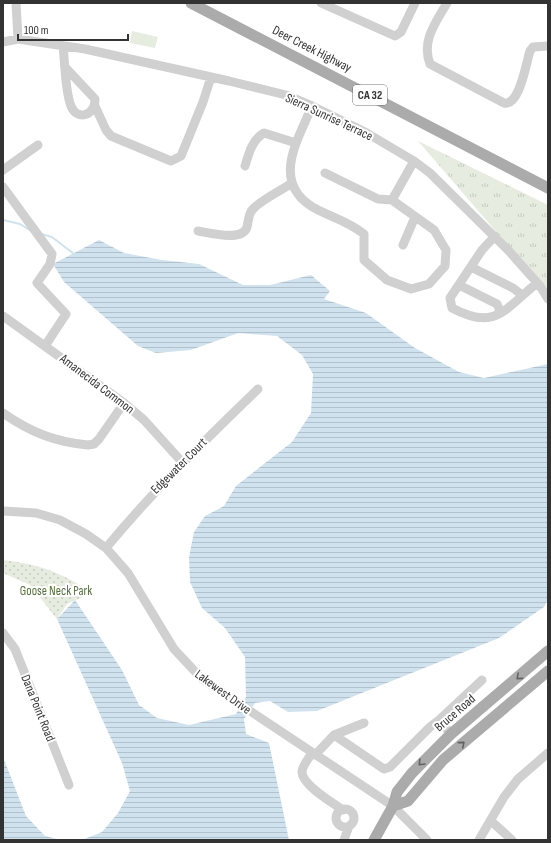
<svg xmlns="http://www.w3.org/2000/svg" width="551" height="843" font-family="'Sofia Sans Condensed',sans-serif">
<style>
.grass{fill:url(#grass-tufts)}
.park{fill:url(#park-dots)}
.pitch{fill:#e6ecdf}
.water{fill:url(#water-rules)}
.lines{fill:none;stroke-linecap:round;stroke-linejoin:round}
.stream{stroke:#cfe2ee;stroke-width:2}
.minor{stroke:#d0d0d0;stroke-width:9}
.major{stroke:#ababab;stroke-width:11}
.oneway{stroke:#636363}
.labels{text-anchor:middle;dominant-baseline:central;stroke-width:4;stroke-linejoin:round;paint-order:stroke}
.shield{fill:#fff;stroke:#707070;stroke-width:1}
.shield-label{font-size:12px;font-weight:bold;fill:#333}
.street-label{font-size:13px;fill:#333;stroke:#fff}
.park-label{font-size:13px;fill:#56703f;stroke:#fff}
</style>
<defs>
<pattern id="grass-tufts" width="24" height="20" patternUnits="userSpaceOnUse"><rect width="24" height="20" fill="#e6ecdf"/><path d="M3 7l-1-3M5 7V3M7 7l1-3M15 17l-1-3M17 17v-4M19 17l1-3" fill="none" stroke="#c6cbc0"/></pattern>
<pattern id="park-dots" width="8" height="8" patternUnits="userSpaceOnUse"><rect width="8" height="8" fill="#e6ecdf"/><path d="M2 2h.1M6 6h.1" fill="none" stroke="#c6cbc0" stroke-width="1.8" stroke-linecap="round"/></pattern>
<pattern id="water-rules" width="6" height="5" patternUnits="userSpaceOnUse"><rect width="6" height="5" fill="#cfe2ee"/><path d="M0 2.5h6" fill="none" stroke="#b2c2cd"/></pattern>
</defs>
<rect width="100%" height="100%" fill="#fff"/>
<path class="grass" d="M418,141l130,64v87z"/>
<path class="park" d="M3,560c32,4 49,9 77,25l3,12 -16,7 -10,15 -27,-34 -27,-12z"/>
<path class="pitch" d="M132,31l26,6 -3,11 -25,-5z"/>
<path class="water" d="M99,240l25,13 38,7 37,4 44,21h27l41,-10 19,16 -6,8 42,14 49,35 44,24 25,6 64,-14v236l-4,7 -45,31 -182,73 -29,1 -18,-11 -15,2 -11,16 2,15 23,9 20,97h-207l20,-8 16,-19 12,-22 -8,-28 -65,-144 18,-19 47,70 17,35 18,13 32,7 47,-11 10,-17 -1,-40 -20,-29 -23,-20 -12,-26 -1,-25 5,-25 11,-16 19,-10 12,-20 56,-44 19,-29 2,-39 -11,-19 -25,-19 -39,-3 -47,17 -35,3 -18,-7 -74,-64 -11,-18z
M3,757l23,59 19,20 16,4h-58z"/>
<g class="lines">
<path class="stream" d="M3,220l17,4 11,7
M41,234l11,3 22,17"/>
<path class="minor" d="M16,3l2,36
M321,3l74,33 6,-4 14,-29
M447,3c-11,19 -26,38 -17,61l74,39c16,3 22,-40 26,-52l3,-4 15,-1
M3,42l15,-3 67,10 144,32 57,14 26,11 53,26 49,29 16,12 78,77 32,36 8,13
M63,46c2,16 2,46 8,60 6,15 24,10 24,-7l-30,-32
M95,106l11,24 5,6 60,25 10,-5 22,-54 8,-25
M312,106c-15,36 -43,79 6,104 16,8 31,12 46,24v26l23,20 24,9 18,-5 16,-18 1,-16 -12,-20 -42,-30
M245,166c4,-13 7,-26 19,-33l32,10
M3,170l35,-25
M325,173l53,26 14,1
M3,187l49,67 -2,10 -13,19 29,31 -21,32
M392,200l22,-39
M198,231c12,2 45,11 49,-4 2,-8 1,-14 8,-20 10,-9 25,-16 37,-24
M495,236l-13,14 -32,48 2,10c43,23 52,2 85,-25
M403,245l12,-28
M471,267l42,21 9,7
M459,285l38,19 4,9
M3,316l121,87 20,17 38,42
M3,413c27,19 52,29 85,32l6,-1 5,-5 25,-36
M3,511l33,2 24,7 26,14 20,14 22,25 46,76 28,30 191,127 34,34
M106,548c48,-58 98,-107 152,-159
M3,633l12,16 54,136
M439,720l43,-40
M334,735l30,-12
M312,753c-3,5 -10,13 -10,19 0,13 31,31 41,38
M315,755l19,-20 50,34 6,-2 40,-40 9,-7 12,14
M336 818a9 9 0 1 1 18 0a9 9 0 1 1-18 0Z
M491,821l21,19
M344,840l5,-14
M479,840l25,-43 14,-18 30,-26"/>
<path class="major" d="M191,3l357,185
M393,806l15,-5 35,-41 105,-89
M374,840l19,-34 4,-14 15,-19 39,-39 97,-83"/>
</g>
<defs><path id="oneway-chevron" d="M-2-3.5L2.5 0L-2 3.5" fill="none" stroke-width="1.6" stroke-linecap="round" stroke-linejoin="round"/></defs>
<g class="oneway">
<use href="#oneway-chevron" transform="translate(519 677) rotate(140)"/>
<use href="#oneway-chevron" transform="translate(462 744) rotate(-40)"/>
<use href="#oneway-chevron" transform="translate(421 763) rotate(134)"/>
</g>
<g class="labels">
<rect class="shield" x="353" y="85" width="34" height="20" rx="3"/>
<g class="shield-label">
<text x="370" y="95">CA 32</text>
</g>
<g class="street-label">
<text transform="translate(312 49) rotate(27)">Deer Creek Highway</text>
<text transform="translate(329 117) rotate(25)">Sierra Sunrise Terrace</text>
<text transform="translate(97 384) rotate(37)">Amanecida Common</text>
<text transform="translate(179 466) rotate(-45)">Edgewater Court</text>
<text transform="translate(223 692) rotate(36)">Lakewest Drive</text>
<text transform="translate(38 708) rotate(68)">Dana Point Road</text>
<text transform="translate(455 713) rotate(-41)">Bruce Road</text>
</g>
<g class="park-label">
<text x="56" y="591">Goose Neck Park</text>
</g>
</g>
<rect width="551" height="843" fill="none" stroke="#333333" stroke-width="8"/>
<path d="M18 34v6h110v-6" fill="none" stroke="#333333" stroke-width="2"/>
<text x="24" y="34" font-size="12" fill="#333333" stroke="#ffffff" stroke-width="3" paint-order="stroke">100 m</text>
</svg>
